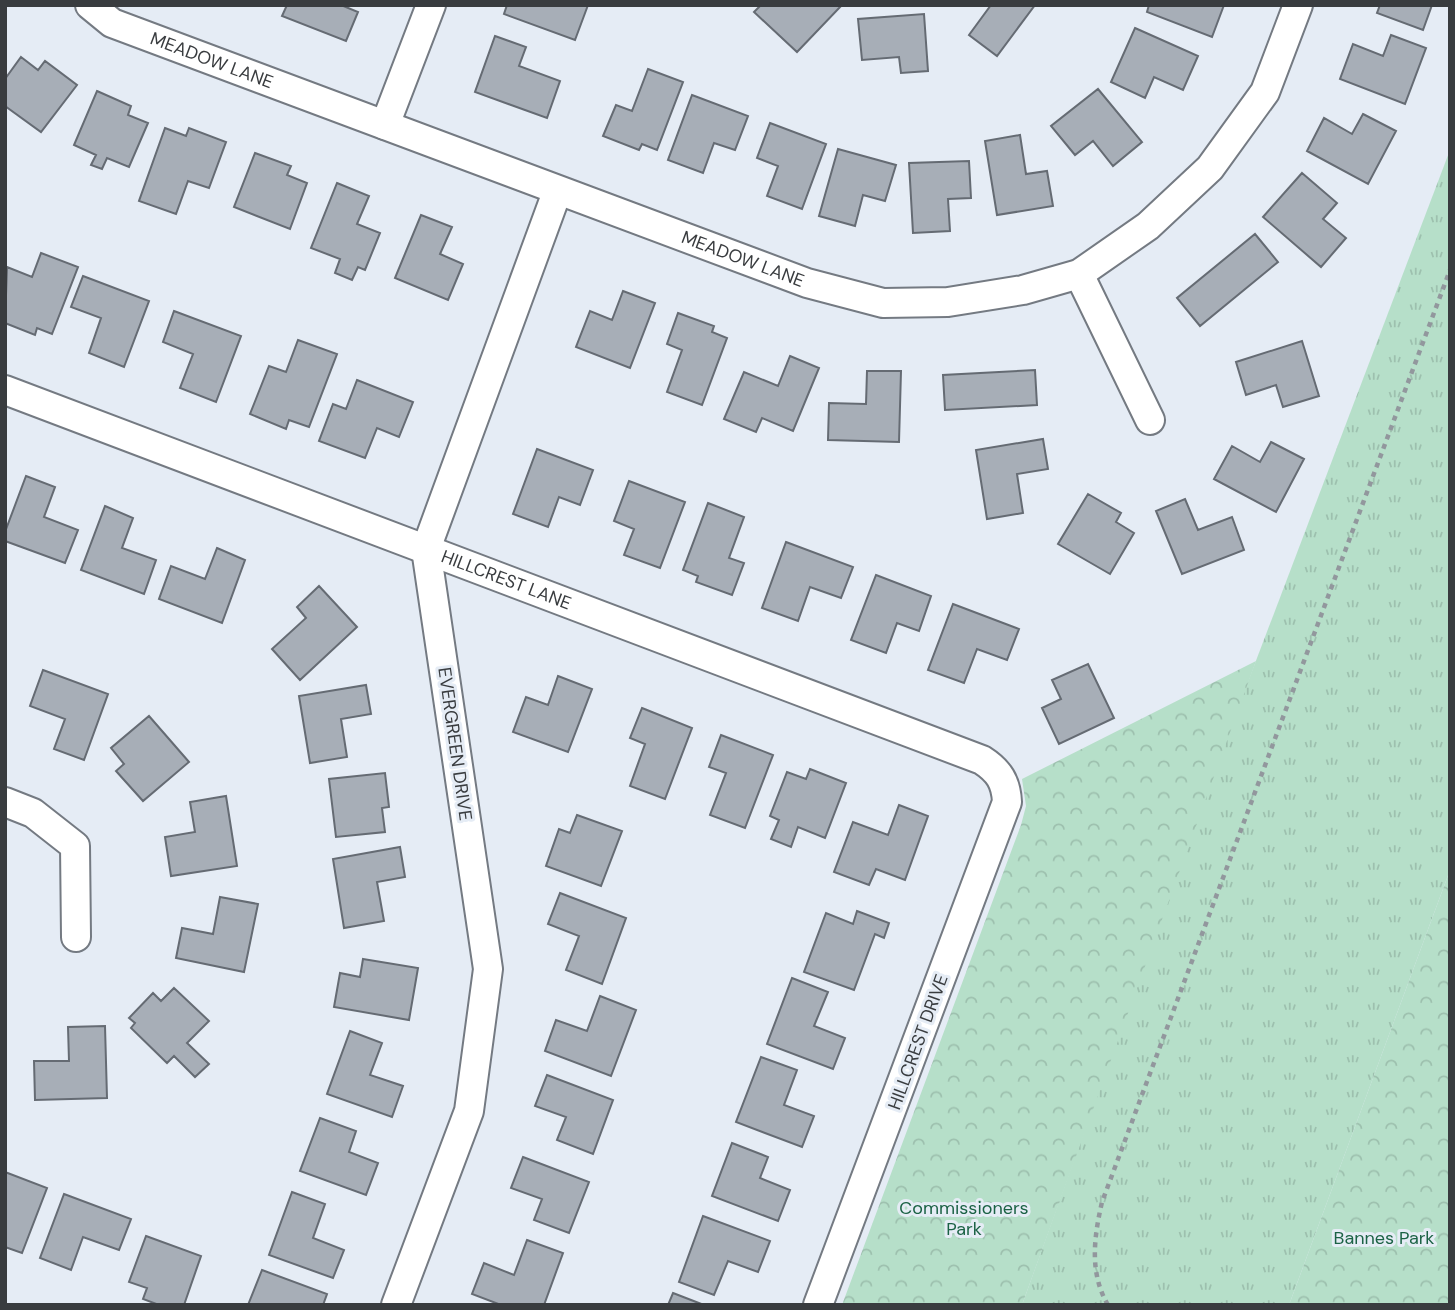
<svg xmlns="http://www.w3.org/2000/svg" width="1455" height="1310" font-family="'DM Sans',sans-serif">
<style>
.grass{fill:url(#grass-tufts)}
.park{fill:url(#park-crowns)}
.building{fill:#a7aeb7;stroke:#656b73;stroke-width:2}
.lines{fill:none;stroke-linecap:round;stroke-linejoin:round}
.minor-casing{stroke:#747a82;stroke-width:32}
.path{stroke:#92979d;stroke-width:4.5;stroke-dasharray:5 5;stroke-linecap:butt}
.minor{stroke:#fff;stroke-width:28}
.labels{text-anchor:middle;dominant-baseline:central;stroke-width:6;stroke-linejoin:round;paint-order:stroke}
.street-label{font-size:18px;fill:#393c3f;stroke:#e5ecf5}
.park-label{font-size:18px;fill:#1b6245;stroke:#e5ecf5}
</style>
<defs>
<pattern id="grass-tufts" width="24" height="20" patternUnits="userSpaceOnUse" patternTransform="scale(1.75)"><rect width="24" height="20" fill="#b6dfc9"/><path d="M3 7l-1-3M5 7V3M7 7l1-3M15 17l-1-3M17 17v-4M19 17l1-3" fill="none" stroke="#9dc0ae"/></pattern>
<pattern id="park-crowns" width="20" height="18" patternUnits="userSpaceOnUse" patternTransform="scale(1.75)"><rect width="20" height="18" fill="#b6dfc9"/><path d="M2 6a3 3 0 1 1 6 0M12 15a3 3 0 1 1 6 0" fill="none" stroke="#9dc0ae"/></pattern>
</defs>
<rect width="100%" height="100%" fill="#e5ecf5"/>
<path class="grass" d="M1450,150v720l-161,435h-267l183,-510z"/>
<path class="park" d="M1256,661l-234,644h-180l179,-480 5,-19 -4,-27z
M1450,870v435h-161z"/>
<path class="building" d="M287,5h54l17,7 -12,29 -64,-25z
M507,5h81l-13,35 -71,-26z
M761,5h81l-45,47 -43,-40z
M991,5h44l-38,51 -28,-21z
M1149,5h75l-12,32 -65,-25z
M1380,5h52l-9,25 -46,-17z
M924,14l4,57 -27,2 -2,-16 -37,3 -4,-41z
M1135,28l63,28 -15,34 -29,-13 -9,21 -34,-16z
M1391,35l35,13 -21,56 -65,-25 13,-35 30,12z
M495,36l31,11 -7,19 41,15 -13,37 -72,-26z
M21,57l17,13 7,-9 32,24 -36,47 -36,-26v-27z
M648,69l35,13 -26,68 -15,-6 -3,6 -36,-14 13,-31 16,6z
M1098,89l44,53 -29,24 -20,-25 -18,14 -24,-29z
M97,91l34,15 -3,9 20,8 -19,44 -22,-9 -5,11 -11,-4 5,-10 -22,-10z
M692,95l56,21 -13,34 -21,-7 -11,30 -35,-13z
M1363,114l33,17 -28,53 -61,-33 17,-33 28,16z
M770,123l56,21 -24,65 -35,-13 11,-30 -21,-8z
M165,128l21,8 3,-8 37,14 -17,46 -21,-7 -12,33 -37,-13z
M1020,135l6,39 21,-3 6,35 -56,9 -12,-74z
M838,149l58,16 -11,36 -22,-6 -8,31 -36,-10z
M255,153l36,13 -4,9 20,8 -17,46 -56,-22z
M969,161l2,37 -23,1 2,32 -37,2 -4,-70z
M1302,173l35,30 -14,16 23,19 -25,29 -58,-50z
M337,183l32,13 -12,28 23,9 -15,37 -7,-3 -6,13 -17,-7 5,-14 -29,-11z
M421,215l31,12 -12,27 23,10 -15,36 -53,-22z
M1255,234l23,28 -78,64 -23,-28z
M41,253l37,14 -26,67 -15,-6 -2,7 -30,-12 2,-56 25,10z
M83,276l66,25 -25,66 -35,-14 12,-35 -30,-11z
M623,291l32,12 -25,65 -54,-21 14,-36 22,9z
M174,311l67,25 -25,66 -36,-14 13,-34 -30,-12z
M678,313l36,13 -2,6 15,6 -25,67 -35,-13 15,-42 -15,-6z
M298,340l39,14 -28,73 -20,-7 -3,9 -36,-15 19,-48 17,6z
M1302,341l17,55 -36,11 -7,-22 -30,10 -10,-33z
M790,356l29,12 -26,63 -31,-13 -6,14 -32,-13 20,-47 34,14z
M1035,370l2,35 -92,5 -2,-35z
M867,371h34l-2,71 -71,-2 1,-37 37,1z
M357,380l56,22 -14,35 -22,-9 -12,30 -46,-17 14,-37 13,5z
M1043,439l5,30 -31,5 6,39 -36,6 -11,-69z
M1271,442l33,17 -28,53 -62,-33 18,-33 28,16z
M537,449l56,21 -13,35 -21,-8 -11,30 -35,-13z
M26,476l29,11 -11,30 34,13 -13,33 -60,-22v-9z
M629,481l56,21 -25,66 -36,-13 10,-26 -20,-8z
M1088,494l33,19 -5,9 18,11 -24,41 -52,-30z
M1185,499l13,31 34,-13 12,33 -62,24 -26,-63z
M708,503l36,14 -15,41 15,5 -12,32 -36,-13 2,-6 -15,-6z
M105,506l28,12 -11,30 34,12 -12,34 -63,-24z
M786,542l67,25 -12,31 -31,-11 -12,34 -36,-13z
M217,548l28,12 -23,63 -63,-24 12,-33 34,13z
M876,575l55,21 -12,35 -22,-8 -11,30 -35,-13z
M319,586l38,41 -57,53 -28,-31 34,-31 -9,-11z
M953,604l66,25 -12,31 -30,-11 -13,34 -36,-13z
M1088,664l26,54 -55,26 -17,-36 19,-9 -9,-19z
M43,670l65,24 -24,66 -30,-11 11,-30 -35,-13z
M558,676l34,13 -24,63 -55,-20 13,-35 22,8z
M366,685l5,29 -30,5 6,38 -37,6 -11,-67z
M642,708l50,20 -27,71 -35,-13 15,-42 -15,-6z
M149,716l40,46 -46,39 -27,-30 8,-7 -13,-16z
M721,735l52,20 -28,73 -35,-13 16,-42 -17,-6z
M810,769l36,14 -21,55 -27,-11 -7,20 -20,-8 8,-19 -9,-4 17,-44 19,7z
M385,773l4,34 -7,1 3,24 -49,5 -7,-58z
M226,796l11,70 -66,10 -6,-39 30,-5 -5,-30z
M899,805l29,11 -23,64 -29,-11 -7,16 -35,-13 19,-50 35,13z
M577,815l45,16 -21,55 -55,-20 13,-37 11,4z
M400,847l5,30 -28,5 7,39 -40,7 -11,-69z
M560,893l66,25 -24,66 -36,-14 13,-34 -31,-12z
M220,897l38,7 -14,68 -68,-14 6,-30 31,6z
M857,911l32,12 -5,15 -9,-4 -21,56 -50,-18 22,-59 27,11z
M363,959l55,9 -9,52 -75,-13 6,-34 20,4z
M792,978l36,14 -14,34 31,12 -12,31 -66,-25z
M174,988l35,33 -22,22 22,21 -14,13 -21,-21 -7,7 -36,-35 4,-5 -6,-5 24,-25 8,8z
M600,996l36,14 -25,66 -66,-25 11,-31 31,11z
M105,1026l2,72 -72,2 -1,-39h35l-1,-34z
M350,1031l32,12 -12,32 33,11 -11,31 -65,-23z
M761,1057l36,13 -13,35 30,11 -12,31 -66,-25z
M547,1075l66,25 -20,54 -36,-14 9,-23 -31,-11z
M320,1118l36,13 -7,21 29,11 -12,32 -66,-24z
M732,1143l36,14 -8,21 30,12 -12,31 -66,-25z
M523,1157l66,25 -20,51 -35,-13 8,-21 -31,-11z
M5,1172l42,16 -25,65 -17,-6z
M292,1192l33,12 -12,34 31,12 -11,28 -64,-23z
M64,1194l67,25 -12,31 -36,-13 -12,33 -31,-12z
M703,1216l67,25 -12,31 -30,-11 -14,34 -35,-13z
M146,1236l55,20 -17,49h-25l-16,-6 4,-11 -18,-6z
M527,1240l36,13 -19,52h-43l-29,-11 12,-31 30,12z
M262,1270l65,24 -4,11h-75z
M673,1293l31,12h-36z"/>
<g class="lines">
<defs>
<g id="minor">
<path id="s1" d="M90,5l22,18 695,260 76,20 65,-1 75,-12 56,-16 69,-48 62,-58 55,-76 33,-87"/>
<path d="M385,125l46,-120"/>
<path d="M1079,274l71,146"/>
<path id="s2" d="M5,390l977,370c17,11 24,22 25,42l-189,503"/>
<path d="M5,802l28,11 42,33 1,91"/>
<path d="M396,1305l73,-194 19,-142 -62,-420 131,-357"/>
</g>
</defs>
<use href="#minor" class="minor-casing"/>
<path class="path" d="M1108,1305c-19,-32 -14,-68 -6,-103l348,-932"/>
<use href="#minor" class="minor"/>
</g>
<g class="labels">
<g class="street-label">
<text stroke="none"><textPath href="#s1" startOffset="135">MEADOW LANE</textPath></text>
<text stroke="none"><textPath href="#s1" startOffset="702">MEADOW LANE</textPath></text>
<text stroke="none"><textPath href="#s2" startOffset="536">HILLCREST LANE</textPath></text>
<text transform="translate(455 744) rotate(82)">EVERGREEN DRIVE</text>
<text transform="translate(918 1042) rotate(-70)">HILLCREST DRIVE</text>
</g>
<g class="park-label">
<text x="964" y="1208">Commissioners<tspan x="964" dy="21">Park</tspan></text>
<text x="1384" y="1238">Bannes Park</text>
</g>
</g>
<rect width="1455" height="1310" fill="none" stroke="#393c3f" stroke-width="14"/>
</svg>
